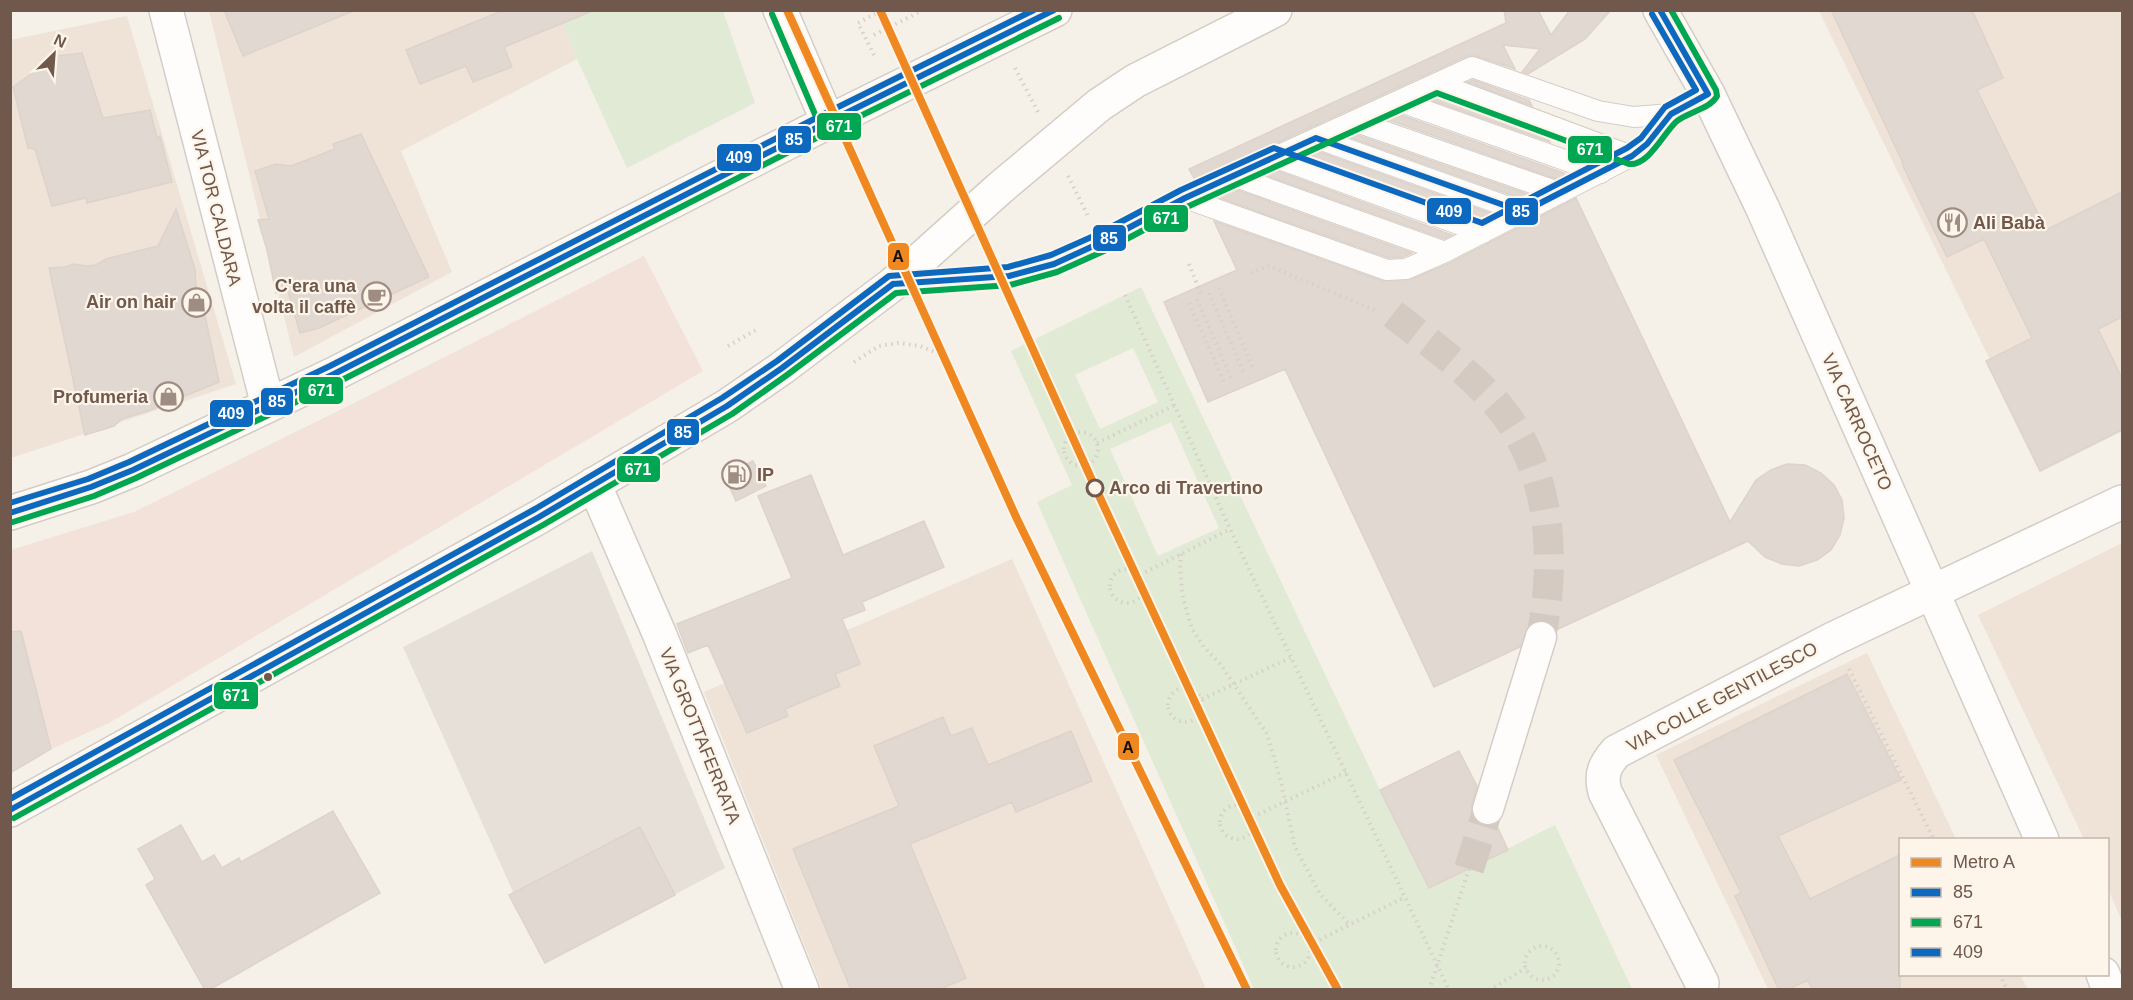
<svg xmlns="http://www.w3.org/2000/svg" width="2133" height="1000" font-family="Arial,sans-serif">
<style>
.residential{fill:#eee3d6}
.commercial{fill:#f2e2d9}
.industrial{fill:#e7e0d9}
.green{fill:#e1ead4;fill-rule:evenodd}
.building{fill:#e1d8d1;stroke:#ddd3cb;stroke-width:1.5}
.lines{fill:none;stroke-linecap:round;stroke-linejoin:round}
.pedestrian-tunnel{stroke:#d4cac1;stroke-width:30;stroke-dasharray:30 15;stroke-linecap:butt}
.service-casing{stroke:#d4cdc7;stroke-width:22}
.pedestrian-casing{stroke:#d4cdc7;stroke-width:33}
.minor-casing{stroke:#d4cdc7;stroke-width:36}
.secondary-casing{stroke:#d4ccc5;stroke-width:36}
.path{stroke:#d6cfca;stroke-width:4;stroke-dasharray:1.5 4.5;stroke-linecap:butt}
.service{stroke:#fefdfc;stroke-width:20}
.pedestrian{stroke:#fefdfc;stroke-width:30}
.minor{stroke:#fefdfc;stroke-width:33}
.secondary{stroke:#fefdfc;stroke-width:33}
.bus-1-casing{stroke:#fdf5e9;stroke-width:10}
.bus-2-casing{stroke:#fdf5e9;stroke-width:10}
.bus-3-casing{stroke:#fdf5e9;stroke-width:10}
.bus-1{stroke:#0c69bf;stroke-width:6}
.bus-2{stroke:#00a651;stroke-width:6}
.bus-3{stroke:#0c69bf;stroke-width:6}
.metro-1-casing{stroke:#fdf5e9;stroke-width:12}
.metro-1{stroke:#ef8821;stroke-width:8}
.stop-dot{fill:#fdf5e9;stroke:#70584c;stroke-width:3}
.bus-dot{fill:#70584c;stroke:#fdf5e9;stroke-width:2}
.labels{text-anchor:middle;dominant-baseline:central;stroke-width:4.5;stroke-linejoin:round;paint-order:stroke}
.street-label{font-size:18px;fill:#70584c;stroke:#fdf5e9}
.poi-label{font-size:18px;font-weight:bold;fill:#70584c;stroke:#fdf5e9;text-anchor:end}
.stop-label{font-size:18px;font-weight:bold;fill:#70584c;stroke:#fdf5e9;text-anchor:start}
.line-badge{stroke:#fdf5e9;stroke-width:2}
.badge-label{font-size:16px;text-anchor:middle;font-weight:bold;fill:#fff}
.pale-badge-label{font-size:16px;text-anchor:middle;font-weight:bold;fill:#111}
</style>
<rect width="100%" height="100%" fill="#f5f0e8"/>
<path class="residential" d="M209,11h349l19,48 -176,92 51,121 -158,85z
M1819,11h303v420l-78,39z
M127,16l109,368 -225,74 -1,-418z
M2122,543v378l-14,-32v-49l-24,-1 -106,-224z
M1012,559l194,430h-384l-118,-297z
M1867,653l89,186 -56,1v134l120,1 8,14h-260l-112,-234z"/>
<path class="commercial" d="M644,256l59,115 -594,352 -58,26 -40,24v-223l123,-38 218,-108z"/>
<path class="industrial" d="M592,551l133,317 -180,95 -142,-316z"/>
<path class="green" d="M558,11h165l32,92 -128,65 -50,-109z
M1141,287l239,503 49,98 126,-63 77,164h-378l-217,-487 35,-17 -61,-134zM1133,348l25,54 -58,27 -25,-54zM1171,422l48,106 -61,28 -48,-107z"/>
<path class="building" d="M224,10h127v2l-108,44z
M504,10l86,2 -86,35 8,20 -39,15 -7,-16 -46,18 -14,-34z
M1504,10h34l13,25 19,-25h41l-26,29 -57,35 -6,-2 18,-23 -37,-4 12,24 -39,-13h-9l-272,124 -6,-11 317,-146z
M1831,10h141l31,68 -26,12 69,140 76,-38v125l-24,12 24,49v52l-82,41 -54,-110 46,-23 -48,-99 -37,18 -45,-93 1,-1z
M82,53l21,65 47,-8 7,28 3,-2 12,46 -85,21 -1,-5 -34,8 -17,-57 -7,-1 -15,-61 44,-31z
M1473,80l56,20 3,6 -64,-24z
M1437,96l110,41 3,5 -120,-42z
M1398,114l166,59 2,3 -7,4 -173,-61z
M361,134l68,143 -110,51 -19,5 -12,-42 -12,2 -9,-43 -9,-30 11,-1 -14,-48 21,-7 15,2 44,-17 -2,-5z
M1354,134l176,61 -8,4 -174,-62z
M1317,151l176,63 -11,6 -176,-64z
M1275,170l177,65 -8,4 -179,-64z
M1234,189l178,64 -9,4 -14,1 -172,-61z
M1576,198l154,324 26,-42 15,-10 16,-6 18,1 16,8 13,12 8,15 2,18 -4,17 -9,15 -14,10 -18,6 -17,-2 -17,-7 -17,-16 -192,89 -3,-5 -6,-4 -10,-1 -8,5 -9,22 -86,40 -149,-318 -77,33 -44,-100 73,-32 -23,-49 169,60h24l43,-18z
M176,209l19,60 1,16 6,16 17,81 -71,29 -26,8 -8,7 -29,9 -36,-167 16,-1 9,-3 12,2 10,-1 10,-6 52,-13z
M753,461l13,25 -30,15 -12,-26z
M811,475l32,80 81,-34 20,46 -82,35 3,8 -23,9 18,45 -25,10 5,12 -55,23 3,7 -41,17 -39,-88 -20,8 -11,-29 115,-46 -34,-82z
M21,631l30,118 -41,24v-141z
M1847,674l54,106 -123,56 32,63 90,-44v135h-88l-4,-10 -21,10h-8l-44,-94 6,-3 -67,-133z
M943,717l8,19 21,-8 16,37 83,-34 21,50 -76,31 -4,-10 -102,42 56,134 -28,12h-87l-58,-141 106,-43 -25,-60z
M1459,751l18,35 -5,18 -1,9 5,8 6,4 14,-1 12,26 -79,38 -49,-98z
M333,811l47,82 -171,97h-4l-59,-105 9,-6 -17,-30 43,-24 21,37 12,-7 8,13 17,-10 2,4z
M640,827l35,68 -130,68 -36,-68z"/>
<g class="lines">
<path class="pedestrian-tunnel" d="M1393,314c36,28 73,55 103,89 56,64 61,156 45,234
M1469,869l19,-60"/>
<defs>
<path id="service" d="M1437,83l195,73
M1398,101l203,72
M1354,121l207,72
M1316,138l207,74
M1274,157l209,76
M1233,176l212,76
M1185,198l202,72 19,-1 39,-17 187,-96 15,-12 24,-30 37,-20
M893,284l116,-8 45,-12 46,-21 85,-45 287,-131 126,44 36,6 37,-3"/>
<path id="pedestrian" d="M1488,809l53,-172"/>
<path id="minor" d="M166,10l102,395
M780,10l48,112
M1660,10l48,84 55,115 279,631
M594,484l65,149 143,357
M2103,974l6,16
M1702,983l-97,-191c-5,-18 0,-27 11,-40l217,-113 289,-137"/>
<path id="secondary" d="M10,513l81,-26 42,-17 201,-96 494,-252 227,-112
M10,810l529,-293 188,-111 55,-38 111,-84 107,-96 99,-83 36,-24 140,-71"/>
</defs>
<use href="#service" class="service-casing"/>
<use href="#pedestrian" class="pedestrian-casing"/>
<use href="#minor" class="minor-casing"/>
<use href="#secondary" class="secondary-casing"/>
<path class="path" d="M874,35l49,-25
M874,55l-16,-32 24,-13
M1015,68l23,44
M1068,176l21,42
M1189,264l13,33
M1251,273l18,-7 108,45
M1219,288l34,80
M1209,293l35,80
M1125,295l105,234 219,461
M1197,299l34,79
M1189,303l35,79
M728,346l28,-16
M854,362l25,-16 20,-3 21,3 17,7 15,18
M1064 449a17 17 0 1 1 34 0a17 17 0 1 1-34 0Z
M1097,443l78,-38
M1181,554l-1,14 3,30 9,31 12,18 17,18 46,69 14,48 14,65 25,47 30,31
M1110 586a17 17 0 1 1 34 0a17 17 0 1 1-34 0Z
M1140,575l90,-46
M1849,669l85,171
M1168 705a17 17 0 1 1 34 0a17 17 0 1 1-34 0Z
M1202,699l90,-42
M1220 822a17 17 0 1 1 34 0a17 17 0 1 1-34 0Z
M1253,817l93,-45
M1276 950a17 17 0 1 1 34 0a17 17 0 1 1-34 0Z
M1309,945l96,-48
M1525 963a17 17 0 1 1 34 0a17 17 0 1 1-34 0Z
M2000,974l7,16
M1429,990l40,-121
M1489,990l37,-22"/>
<use href="#service" class="service"/>
<use href="#pedestrian" class="pedestrian"/>
<use href="#minor" class="minor"/>
<use href="#secondary" class="secondary"/>
<defs>
<path id="bus-1" d="M1660,10l48,84
M893,284l116,-8 45,-12 46,-21 85,-45 131,-60 207,74 109,-56 15,-12 24,-30 37,-20
M10,513l81,-26 42,-17 201,-96 494,-252 226,-112
M10,810l529,-293 188,-111 55,-38 111,-84"/>
<path id="bus-2" d="M772,14l48,112
M13,522l81,-26 42,-18 202,-96 494,-252 227,-112
M14,818l529,-293 189,-111 55,-39 109,-82 114,-8 47,-13 47,-21 85,-45 248,-113 192,71c20,2 35,-32 48,-43 11,-9 33,-12 40,-25l-1,-6 -45,-80"/>
<path id="bus-3" d="M10,503l78,-24 41,-17 201,-96 494,-252 210,-104
M10,799l525,-290 187,-111 55,-37 112,-85 119,-9 43,-12 45,-20 85,-45 93,-42 208,75 145,-75 14,-10 24,-31 31,-17 -44,-76"/>
</defs>
<use href="#bus-1" class="bus-1-casing"/>
<use href="#bus-2" class="bus-2-casing"/>
<use href="#bus-3" class="bus-3-casing"/>
<use href="#bus-1" class="bus-1"/>
<use href="#bus-2" class="bus-2"/>
<use href="#bus-3" class="bus-3"/>
<defs>
<path id="metro-1" d="M787,10l230,509 230,471
M880,10l215,477 185,398 58,105"/>
</defs>
<use href="#metro-1" class="metro-1-casing"/>
<use href="#metro-1" class="metro-1"/>
</g>
<defs>
<symbol id="restaurant-ring" viewBox="-11 -11 22 22"><circle r="9.5" fill="#fdf5e9" stroke="#9f8d83" stroke-width="1.5"/><path d="M-5-6h1v4h1v-4h1v4h1v-4h1v5L-1.5 .5V6h-2V.5L-5-1ZM5-6V6H3V1.5H1.5Q1.5-4 5-6Z" fill="#9f8d83"/></symbol>
<symbol id="cafe-ring" viewBox="-11 -11 22 22"><circle r="9.5" fill="#fdf5e9" stroke="#9f8d83" stroke-width="1.5"/><path d="M-5.5-4.5H6V0H3Q3 3.5 0 3.5H-2.5Q-5.5 3.5-5.5 0ZM3-3.2v2h1.7v-2ZM-6 4.5H4V6H-6Z" fill="#9f8d83"/></symbol>
<symbol id="shop-ring" viewBox="-11 -11 22 22"><circle r="9.5" fill="#fdf5e9" stroke="#9f8d83" stroke-width="1.5"/><path d="M-5-2.5h2.3a2.7 3.5 0 0 1 5.4 0H5L5.5 6h-11ZM-1.5-2.5h3a1.5 2.3 0 0 0-3 0Z" fill="#9f8d83"/></symbol>
<symbol id="fuel-ring" viewBox="-11 -11 22 22"><circle r="9.5" fill="#fdf5e9" stroke="#9f8d83" stroke-width="1.5"/><path d="M-5.5-6h7V0h2V4h1.3V-2.5L3-4.5l.8-.8L6-3V5H2.5V1h-1V6h-7ZM-4.2-4.7v3.2H.2V-4.7Z" fill="#9f8d83"/></symbol>
</defs>
<g fill-rule="evenodd">
<use href="#restaurant-ring" x="1936" y="206" width="33" height="33"/>
<use href="#cafe-ring" x="360" y="280" width="33" height="33"/>
<use href="#shop-ring" x="180" y="286" width="33" height="33"/>
<use href="#shop-ring" x="152" y="380" width="33" height="33"/>
<use href="#fuel-ring" x="720" y="458" width="33" height="33"/>
</g>
<circle class="stop-dot" cx="1095" cy="488" r="8"/>
<circle class="bus-dot" cx="268" cy="677" r="5"/>
<g class="labels">
<g class="street-label">
<text transform="translate(216 208) rotate(76)">VIA TOR CALDARA</text>
<text transform="translate(1857 422) rotate(66)">VIA CARROCETO</text>
<text transform="translate(1722 697) rotate(-28)">VIA COLLE GENTILESCO</text>
<text transform="translate(700 736) rotate(68)">VIA GROTTAFERRATA</text>
</g>
<g class="poi-label">
<text x="1973" y="223" text-anchor="start">Ali Babà</text>
<text x="356" y="286">C'era una<tspan x="356" dy="21">volta il caffè</tspan></text>
<text x="176" y="302">Air on hair</text>
<text x="148" y="397">Profumeria</text>
<text x="757" y="475" text-anchor="start">IP</text>
</g>
<g class="stop-label">
<text x="1109" y="488">Arco di Travertino</text>
</g>
</g>
<g class="line-badge">
<rect x="816" y="112" width="46" height="29" rx="6" fill="#00a651"/>
<rect x="777" y="125" width="35" height="29" rx="6" fill="#0c69bf"/>
<rect x="1567" y="135" width="46" height="29" rx="6" fill="#00a651"/>
<rect x="716" y="143" width="46" height="29" rx="6" fill="#0c69bf"/>
<rect x="1426" y="197" width="46" height="28" rx="6" fill="#0c69bf"/>
<rect x="1504" y="197" width="35" height="29" rx="6" fill="#0c69bf"/>
<rect x="1143" y="204" width="46" height="29" rx="6" fill="#00a651"/>
<rect x="1092" y="224" width="35" height="28" rx="6" fill="#0c69bf"/>
<rect x="887" y="242" width="23" height="29" rx="6" fill="#ef8821"/>
<rect x="298" y="376" width="46" height="29" rx="6" fill="#00a651"/>
<rect x="260" y="387" width="34" height="29" rx="6" fill="#0c69bf"/>
<rect x="209" y="399" width="45" height="29" rx="6" fill="#0c69bf"/>
<rect x="666" y="418" width="34" height="28" rx="6" fill="#0c69bf"/>
<rect x="616" y="455" width="45" height="28" rx="6" fill="#00a651"/>
<rect x="213" y="681" width="46" height="29" rx="6" fill="#00a651"/>
<rect x="1117" y="732" width="23" height="29" rx="6" fill="#ef8821"/>
</g>
<g class="badge-label">
<text x="839" y="132">671</text>
<text x="794" y="145">85</text>
<text x="1590" y="155">671</text>
<text x="739" y="163">409</text>
<text x="1449" y="217">409</text>
<text x="1521" y="217">85</text>
<text x="1166" y="224">671</text>
<text x="1109" y="244">85</text>
<text x="321" y="396">671</text>
<text x="277" y="407">85</text>
<text x="231" y="419">409</text>
<text x="683" y="438">85</text>
<text x="638" y="475">671</text>
<text x="236" y="701">671</text>
</g>
<g class="pale-badge-label">
<text x="898" y="262">A</text>
<text x="1128" y="753">A</text>
</g>
<rect width="2133" height="1000" fill="none" stroke="#70584c" stroke-width="24"/>
<rect x="1899" y="838" width="210" height="138" fill="#fdf5e9" stroke="#c5b6aa" stroke-width="1.5"/>
<rect x="1911" y="858" width="30" height="9" fill="#ef8821" stroke="#c5b6aa" stroke-width="1.5"/>
<text x="1953" y="868" font-size="18" fill="#70584c">Metro A</text>
<rect x="1911" y="888" width="30" height="9" fill="#0c69bf" stroke="#c5b6aa" stroke-width="1.5"/>
<text x="1953" y="898" font-size="18" fill="#70584c">85</text>
<rect x="1911" y="918" width="30" height="9" fill="#00a651" stroke="#c5b6aa" stroke-width="1.5"/>
<text x="1953" y="928" font-size="18" fill="#70584c">671</text>
<rect x="1911" y="948" width="30" height="9" fill="#0c69bf" stroke="#c5b6aa" stroke-width="1.5"/>
<text x="1953" y="958" font-size="18" fill="#70584c">409</text>
<g transform="translate(54 54) rotate(25)" stroke="#fdf5e9" stroke-width="4.5" paint-order="stroke">
<path d="M0-4.5L10 22L0 15L-10 22Z" fill="#70584c"/>
<text y="-9" font-size="16" font-weight="bold" text-anchor="middle" fill="#70584c">N</text>
</g>
</svg>
